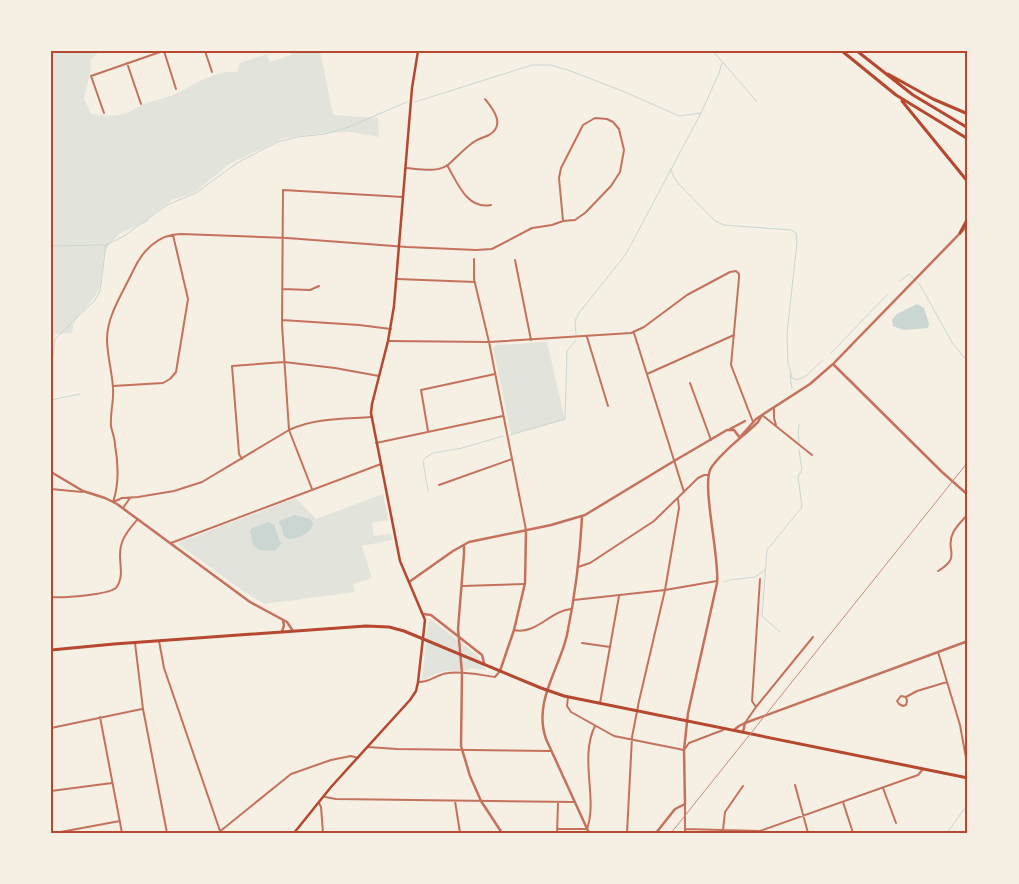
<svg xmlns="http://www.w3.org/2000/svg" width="1019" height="884" font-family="Manrope,sans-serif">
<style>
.green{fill:#e2e4dc}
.water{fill:#c9d6d2}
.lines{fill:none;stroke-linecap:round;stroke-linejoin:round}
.stream{stroke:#c9d6d2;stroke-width:1}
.minor{stroke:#c5725c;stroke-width:2}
.tertiary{stroke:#c5725c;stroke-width:2.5}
.secondary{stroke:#b5482f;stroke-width:2.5}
.primary{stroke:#b5482f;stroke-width:3}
.motorway{stroke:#b5482f;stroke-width:3}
.rail{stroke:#cf8b77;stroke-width:1}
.neatline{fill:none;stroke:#b5482f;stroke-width:2}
</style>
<rect width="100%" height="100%" fill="#f6efe4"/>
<path class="green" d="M51,51h65l-13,3 -5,-2 -7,8 -1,13 -6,26 7,15c11,1 25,3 35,-1 7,-2 13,-8 21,-10 11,-4 22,-5 33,-11 16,-9 37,-22 57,-20l3,-9 27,-9 3,8 21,-7 -1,-4h30l13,64 45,3 1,19 -29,-5 -26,1 -40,5 -53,25 -37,30 -22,7 -20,15 -5,7 -27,11 -11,12 -3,4 -6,37 -5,10 -21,26 -2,11 -17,1 -4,27z
M547,342l18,78 -54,14 -18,-86 3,-3z
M383,494l5,26 -16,3 2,13 17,-2 1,6 -30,6 10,32 -19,6 2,8 -91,12 -21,-13 -66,-48 119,-45 20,21z
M429,618l48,37 9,15 -14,-2c-7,5 -16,1 -25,3 -8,1 -16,4 -23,9l-2,-1z"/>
<path class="water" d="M917,304l7,4 5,16 -1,4 -25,2 -10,-4 -1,-6 5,-6z
M295,515l15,4 3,4c-1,10 -15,16 -25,16l-5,-4 -1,-8 -3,-3v-3z
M268,522l6,3 7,19 -6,7 -16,-1 -6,-5 -3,-14 2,-3z"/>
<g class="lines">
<path class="stream" d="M713,51l44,51
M415,102l117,-37h18l18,5 57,22 54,24 22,-3
M670,169l7,13 38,39 9,4 67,5 5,3 1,9 -10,92 1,29 4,15 5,2 9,-4 17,-16
M51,246l55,-1 18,-9 43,-31 29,-12 41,-30 40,-21 20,-5 28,-3 21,-6 61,-26
M900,281l9,-7 11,11 33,59 15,18
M576,334l-1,-13 4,-8 47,-59 75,-141 18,-40 3,-10
M831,353l57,-59
M51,375l4,-36 40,-39 5,-9 6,-46
M790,375l2,14
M51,400l29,-6
M799,424l-1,10 1,8
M510,435l55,-16 2,-68 9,-11
M428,491l-5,-30 2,-3 8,-5 29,-5 41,-12
M724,582l6,-2 25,-3 10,-7
M780,632l-18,-16 5,-66 35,-43 -4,-31 4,-6 -3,-20
M947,833l21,-29"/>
<path class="minor" d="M164,51l12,38
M205,51l7,21
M127,63l14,41
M104,113l-13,-37 72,-25
M447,165c10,17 20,45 44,40
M406,168c13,1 30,5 42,-3 8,-7 15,-15 23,-21 6,-5 12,-6 18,-9 17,-10 4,-26 -4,-36
M474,259v20l15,63 37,188
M515,260l16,80
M397,279l78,3
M282,289l28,1 9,-4
M282,320l77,5 32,4
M634,333l50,159
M587,337l21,69
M389,341l100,1 142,-9 13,-6 43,-32 43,-23 6,-1 3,3v4l-8,87 22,57
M647,374l87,-39
M690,383l21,57
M113,386l50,-3 7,-4 6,-7 12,-73 -15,-64
M774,409v9l2,7
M762,415l50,40
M428,431l-7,-41 74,-16
M376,443l127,-27
M242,459l-3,-5 -7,-88 52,-4 51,6 44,8
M439,485l73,-26
M51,489l31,3
M312,489l-23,-59 -7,-105 1,-135 120,7
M113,502c6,-17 5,-40 2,-57 0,-7 -3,-13 -4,-19 -1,-13 3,-25 2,-38 -1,-17 -6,-33 -6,-49 0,-23 16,-47 26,-68 9,-20 25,-37 48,-37l106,4 120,9 69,3 16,-1 40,-21 20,-3 11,-4 12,-1 10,-7 26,-27 9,-14 4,-22 -5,-21 -6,-7 -6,-3 -12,-1 -12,7 -22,43 -2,10 4,43
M113,502l9,-4 16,-1 36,-6 28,-9 87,-52c25,-12 55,-11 82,-13
M123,508l7,-10
M171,543l210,-79
M578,567l12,-4 64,-42 44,-43 6,-3h4
M938,571c25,-15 6,-21 15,-38 3,-7 10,-13 15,-19
M462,586l63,-2
M51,597c14,1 55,-2 65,-9 10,-13 1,-28 5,-42 2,-10 10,-19 17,-27
M574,600l91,-10 52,-9
M514,630c22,5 36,-19 57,-21
M159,641l5,27 56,163
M135,643l8,66 24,124
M582,643l28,4
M938,652l22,73 8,44
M418,682c11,1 19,-8 30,-9 16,-2 32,2 47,4l5,-6
M568,697l-1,9 4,6 43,24 70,14 5,-7 34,-13
M906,697l-5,-1 -4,5 2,3 4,2 3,-1 1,-4 -1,-4 11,-6 30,-9
M600,703l19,-107
M756,707l57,-70
M100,717l22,116
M745,723l11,-16 -4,-6 8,-122
M51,728l91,-19
M368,747l29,2 154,2
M795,785l13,48
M883,788l13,35
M51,791l61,-8
M325,797l11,2 238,3
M455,801l5,32
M843,802l10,31
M319,803l2,4 2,26
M685,805v28
M557,829h30c11,-30 -8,-71 8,-103
M685,829l75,2 158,-56 5,-6
M723,830l2,-18 18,-26
M55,833l65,-12
M218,833l73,-59 40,-14 20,-4 7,2
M557,833l1,-30
M627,833l5,-96 7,-36 26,-111 14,-82 -1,-9"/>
<path class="tertiary" d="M833,364l109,108 26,23
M730,429l15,-8
M741,436l15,-17 54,-35 23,-20 135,-139
M51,472l32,19 22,7 12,6 133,98 37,20 6,9
M582,517c-2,39 -7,79 -15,118 -8,35 -34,67 -21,104l43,94
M464,545v9l-6,75 4,44 -1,73 9,30 11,25 21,32
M409,582l44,-31 16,-9 82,-17 34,-10 89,-54 53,-31h7l6,8
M423,614l8,1 51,40 2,8
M282,632l2,-7 -1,-4
M500,671l14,-41 11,-47 1,-53
M734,730l5,-4 6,-3 223,-82
M743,732l2,-9
M656,833l19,-24 10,-5 -1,-54 4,-37 29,-130c3,-24 -16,-100 -6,-115 12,-18 32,-31 47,-46l4,-7"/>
<path class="secondary" d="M294,833l37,-46 79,-87 6,-9 2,-9 7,-62 -25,-59 -29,-148 1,-9 16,-63 6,-35 18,-218 6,-37"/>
<path class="primary" d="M51,650l63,-6 252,-18 23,1 15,4 137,57 23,8 404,82"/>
<path class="motorway" d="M842,51l54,44 72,44
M857,51l56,44 55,33
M888,74l45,25 35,15
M902,101l66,81
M960,233l8,-15"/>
<path class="rail" d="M671,833l297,-371"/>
</g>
<rect width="1019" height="884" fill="none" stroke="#f6efe4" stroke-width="105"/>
<rect x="52" y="52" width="914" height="780" class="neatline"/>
</svg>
